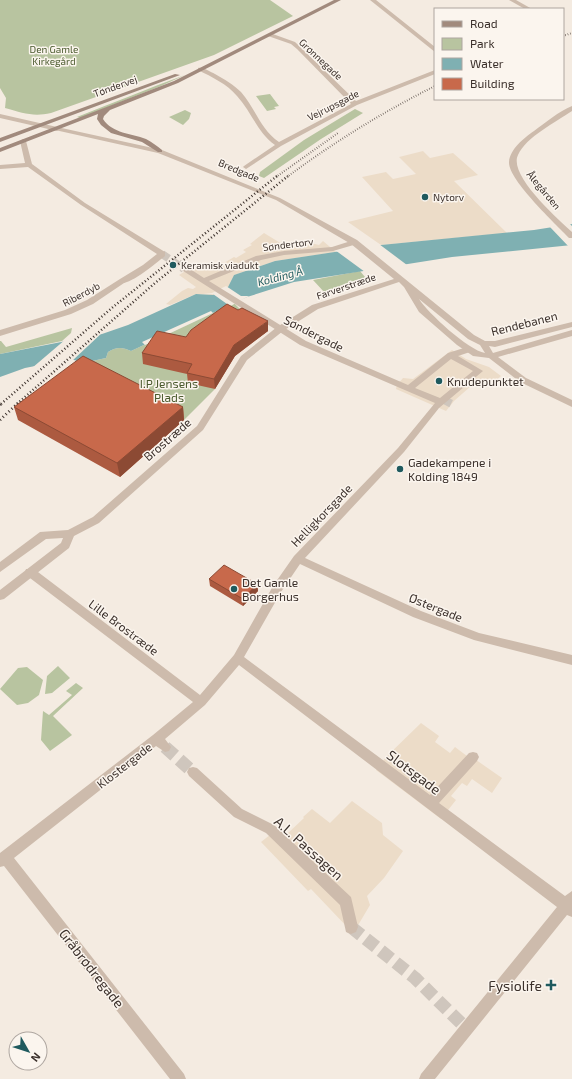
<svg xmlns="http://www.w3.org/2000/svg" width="572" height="1079" font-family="'Exo 2',sans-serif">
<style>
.green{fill:#b8c4a0}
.plaza{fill:#ecdcc8}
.water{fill:#7fb0b2}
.pier{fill:#f4ebe1}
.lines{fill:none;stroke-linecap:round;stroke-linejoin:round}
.pedestrian-tunnel-far1{stroke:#cfc6bd;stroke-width:8;stroke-dasharray:8 4;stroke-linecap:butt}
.pedestrian-tunnel{stroke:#cfc6bd;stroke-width:13;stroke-dasharray:13 6;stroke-linecap:butt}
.pedestrian{fill:#cdbbac;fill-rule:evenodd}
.minor{fill:#cdbbac;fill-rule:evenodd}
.tertiary{fill:#cdbbac;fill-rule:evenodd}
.secondary{fill:#a18a7d;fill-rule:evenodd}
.rail-far2{stroke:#3b302b;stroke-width:2;stroke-dasharray:0.5 2;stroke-linecap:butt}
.rail-far1{stroke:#3b302b;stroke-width:2.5;stroke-dasharray:1 2.5;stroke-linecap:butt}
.rail{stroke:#3b302b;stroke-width:3;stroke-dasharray:1 3;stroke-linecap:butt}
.wall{fill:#ac5a40}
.shaded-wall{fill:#8c4a34}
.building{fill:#c8694b;stroke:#8c4a34}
.poi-dot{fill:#1f5a5e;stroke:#fbf5ee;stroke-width:1.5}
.labels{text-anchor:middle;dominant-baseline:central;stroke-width:3;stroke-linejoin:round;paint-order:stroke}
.far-park-label{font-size:10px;fill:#4a5a2e;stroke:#fbf5ee}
.far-street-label{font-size:10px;fill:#3b302b;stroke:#fbf5ee}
.far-poi-label{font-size:10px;fill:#3b302b;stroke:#fbf5ee;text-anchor:start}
.far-water-label{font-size:11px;font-style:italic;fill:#1f5a5e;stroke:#fbf5ee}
.street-label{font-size:12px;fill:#3b302b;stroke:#fbf5ee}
.poi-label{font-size:12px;fill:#3b302b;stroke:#fbf5ee;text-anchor:start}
.park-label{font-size:12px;fill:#4a5a2e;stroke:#fbf5ee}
.near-street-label{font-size:14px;fill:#3b302b;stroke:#fbf5ee}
.near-poi-label{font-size:14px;fill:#3b302b;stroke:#fbf5ee;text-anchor:end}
</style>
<rect width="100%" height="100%" fill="#f4ebe1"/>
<path class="green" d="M0,0h270l23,16 -79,39 -163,58c-18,4 -28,0 -46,-5l1,-10 -6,-10z
M185,75l-24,11 -81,32 -3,-1c36,-14 72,-29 108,-42z
M270,94l9,12 -5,1 2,2 -9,2 -11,-15z
M355,109l8,4 -42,26 -57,39 -5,-2 1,-4 44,-32z
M185,110l6,3 -2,6 -6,6 -14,-8z
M360,271l5,6 -2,2 -38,14 -12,-13z
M234,303l6,6 -13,6 -34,60 22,14 -31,31 -98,-50 -3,-7 23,-5 2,-6c8,-5 14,-5 23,-1z
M72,328l-1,5 -9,8 -62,13v-13h1l5,6z
M58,666l12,12 -18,15 -7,1 2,-18z
M27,667l16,13 -4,15 -11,8 -11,2 -17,-16 18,-21z
M76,683l7,5 -30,28 19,19 -22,16 -9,-11 2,-29 6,4 23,-20 -6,-4z"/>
<path class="plaza" d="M423,151l7,7 23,-5 25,22 -24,6 53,52 -126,12 -33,-23 45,-11 -31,-34 24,-5 7,7 23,-5 -17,-17z
M264,233l18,11 2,-1 9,5 4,-2 5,3 9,-6 8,2 4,-4 13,11 -61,9 -41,14 -6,12 -15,8 -17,-1 -26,11 -4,-1 16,-13 6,-3 5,1 3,-2 -17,-12 18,-11 3,3 9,-2 3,2 10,-5 2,1 10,-6 2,1 10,-6 -3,-2 9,-5 -2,-1z
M452,350l14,9 23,8 12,9 -10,9 -12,-6 -25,22 -8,10 -50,-22 1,-4 6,-7 10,1z
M421,723l18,13 -4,6 15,11 5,-6 12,9 2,-1 33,23 -10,15 -20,-14 -5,7 -5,-3 -11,13 5,4 -15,19 -65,-49 10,-13z
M352,801l30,22 1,12 20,16 -19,27 -17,18 3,9 -13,22 -7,3 -39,-41 -3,2 -47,-49 19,-15 7,7 17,-16 -1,-1 9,-8 18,14z"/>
<path class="water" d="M572,224v21l-120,12 -158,25 -47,15 -116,54c-9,-4 -15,-4 -23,1l-2,6 -23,5 -12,-4 -46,9 -25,9v-23l102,-20 26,-9 68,-31 17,1 15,-8 6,-12 41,-14 106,-16 153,-15z"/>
<path class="pier" d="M569,223l3,3v21l-2,1 -20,-21z
M379,244l28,21 -42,7 -30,-22z
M226,286l15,10h8l-24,13 2,-5 -14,-10h-10l9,-1z
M211,311l2,2 -68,32 -3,-3z
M104,331l-32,30 -40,7 34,-29z"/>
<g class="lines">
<path class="pedestrian-tunnel-far1" d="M162,254l22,15
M444,400l8,4"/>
<path class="pedestrian-tunnel" d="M165,747l28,25
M351,927l64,51 52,51"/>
<path class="pedestrian" d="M23,139l3,2 6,23 53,39 80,49v4c-9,7 -34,29 -45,27v-4l23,-14 14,-11 -76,-49 -53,-38 -28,2v-4l25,-2 -5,-22z
M354,240h3v4l-24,7 -49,4 -23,5 -52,21 97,60 102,44 40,-32 19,-6 4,3 -1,2 -12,4 25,15 -44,37 -35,44 -99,106 116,53 58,22 93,22v10l-98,-25 -61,-23 -113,-53 -19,28 -37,65 186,138 39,-42 4,-1 4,1 2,4 -2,4 -38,42 126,93 7,-5v26l-5,-2 -132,164h-16l2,-5 136,-167 -318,-242 -34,40 -40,34 6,8 -2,4 -4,1 -9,-6 -142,112 170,216 2,5h-16l-166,-213 -4,1v-14l153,-118 40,-33 -167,-127 -1,-3 1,-3h8l166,126 34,-40 39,-69 21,-30 104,-108 37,-45 -135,-58 -120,-76 4,-2h3l17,11 52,-22 28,-5 48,-4zM451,359l22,12 -33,27 -25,-10z
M193,767l4,1 45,41 32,16 77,72 7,30 -2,5 -5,2 -5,-2 -6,-27 -74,-72 -32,-16 -45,-41 -2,-4 2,-4z"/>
<path class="minor" d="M370,0h6l59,47v5z
M509,0h7l16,9h-7z
M270,33l25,9 61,59 79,-31v4l-78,31 -76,41 -35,23 -3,-2 1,-1 31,-21c-18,-13 -24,-34 -38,-49 -10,-12 -25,-19 -39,-26v-2c6,-1 12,4 17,6 9,5 19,11 26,18 14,16 20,38 38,50l72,-38 -54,-55 -6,-5 -23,-8v-2z
M572,106v5c-16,11 -46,26 -54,44 -10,20 40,64 54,77v6h-3c-13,-14 -61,-58 -60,-76 1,-13 15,-24 25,-31 11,-8 25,-20 38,-25z
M57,127l105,23 118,48 77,42 117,95 11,6h10l77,-19v5l-77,20 -6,-1 4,7 79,-23v6l-74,21 28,21 46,22v7l-52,-25 -31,-24 -16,-2 -16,-11 -38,-33 -15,-25 -5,-5 -81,27 -35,22 -36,29 -44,70 -104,93 -25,13 -5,12 -65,51 -4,1v-10l61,-47 2,-5 -17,1 -46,33v-10l40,-30 28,-2 25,-13 104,-91 44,-70 36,-29 35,-22 82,-26 -43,-35 -75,-44 -118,-47 -103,-23 -1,-1zM419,299l49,40 12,6 5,8c-17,-3 -57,-40 -66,-54z
M120,279h3l4,2 -34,23 -22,10 -71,22v-6l65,-20 22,-10z"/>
<path class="tertiary" d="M0,114l57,13 3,2 -3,2 -57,-13z"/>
<path class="secondary" d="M334,0h7l-163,83 -68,27 -6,6 -1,3c10,15 28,14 43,20 6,3 11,7 16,11v2h-4l-16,-10 -31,-9 -10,-8 -4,-6 1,-5 -98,38v-4l174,-67z
M175,74l5,1 -180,67v-4z"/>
<path class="rail-far2" d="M563,36l9,-3
M276,177l62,-44
M287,177c47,-35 96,-65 148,-91"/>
<path class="rail-far1" d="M1,404l112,-97 164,-131
M17,404l138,-121 133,-107"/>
<path class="rail" d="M0,405l2,-2
M0,420l18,-17"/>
</g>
<path class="wall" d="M238,310l30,21 -33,25 -20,33 -27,-6 -1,-9 -44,-10 -1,-11 44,-16z
M14,407h169l1,13 -64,57 -102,-57z
M209,579l48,5 1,7 -15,15 -33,-20z"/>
<path class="shaded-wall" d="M268,321v10l-33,25 -20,33 -1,-10 20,-34z
M183,407l1,13 -64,57 -3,-14z
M257,584l1,7 -15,15v-7z"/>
<path class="building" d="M227,304l11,6 4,-2 26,13 -34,24 -20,34 -27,-6 5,-9 -50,-11 15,-22 29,6 5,-7z
M83,356l100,51 -66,56 -103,-56z
M224,565l33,19 -14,15 -34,-20z"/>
<g class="poi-dot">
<circle cx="425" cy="197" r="4"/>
<circle cx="173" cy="265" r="4"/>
<circle cx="439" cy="381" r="4"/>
<circle cx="400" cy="469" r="4"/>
<circle cx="234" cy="589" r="4"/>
<path d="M549 979h4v4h4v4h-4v4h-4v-4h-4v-4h4z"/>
</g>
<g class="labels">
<g class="far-park-label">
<text x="54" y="49">Den Gamle<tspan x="54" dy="12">Kirkegård</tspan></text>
</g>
<g class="far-street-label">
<text transform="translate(321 59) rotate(43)">Grønnegade</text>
<text transform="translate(115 86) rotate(-20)">Tøndervej</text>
<text transform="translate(333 105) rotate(-27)">Vejrupsgade</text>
<text transform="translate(239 170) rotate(23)">Bredgade</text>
<text transform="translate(544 190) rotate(50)">Ålegården</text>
<text transform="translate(288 244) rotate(-7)">Søndertorv</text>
<text transform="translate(346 286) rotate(-19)">Farverstræde</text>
<text transform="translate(81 294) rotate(-28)">Riberdyb</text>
</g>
<g class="far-poi-label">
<text x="433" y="197">Nytorv</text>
<text x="181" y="265">Keramisk viadukt</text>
</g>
<g class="far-water-label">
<text transform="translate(280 276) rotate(-15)">Kolding Å</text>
</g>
<g class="street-label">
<text transform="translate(524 323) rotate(-14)">Rendebanen</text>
<text transform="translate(314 333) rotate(27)">Søndergade</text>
<text transform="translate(167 439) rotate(-41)">Brostræde</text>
<text transform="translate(321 515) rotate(-46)">Helligkorsgade</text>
<text transform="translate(436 607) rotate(22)">Østergade</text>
<text transform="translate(124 627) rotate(37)">Lille Brostræde</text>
<text transform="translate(124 765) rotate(-38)">Klostergade</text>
</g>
<g class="poi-label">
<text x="447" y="381">Knudepunktet</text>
<text x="408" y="462">Gadekampene i<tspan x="408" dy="14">Kolding 1849</tspan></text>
<text x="242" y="582">Det Gamle<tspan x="242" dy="14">Borgerhus</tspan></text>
</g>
<g class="park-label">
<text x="169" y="383">I.P Jensens<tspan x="169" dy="14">Plads</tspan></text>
</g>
<g class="near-street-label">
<text transform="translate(414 772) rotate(37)">Slotsgade</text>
<text transform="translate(309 848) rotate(42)">A.L. Passagen</text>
<text transform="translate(92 968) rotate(52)">Gråbrødregade</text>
</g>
<g class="near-poi-label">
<text x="542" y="985">Fysiolife</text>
</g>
</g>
<rect x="434" y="8" width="130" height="92" fill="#fbf5ee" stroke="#aea6a0"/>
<rect x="442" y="21" width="20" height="6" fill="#a18a7d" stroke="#aea6a0"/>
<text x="470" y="28" font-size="12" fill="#3b302b">Road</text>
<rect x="442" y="38" width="20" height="12" fill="#b8c4a0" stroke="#aea6a0"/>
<text x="470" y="48" font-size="12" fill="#3b302b">Park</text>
<rect x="442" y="58" width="20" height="12" fill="#7fb0b2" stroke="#aea6a0"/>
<text x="470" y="68" font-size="12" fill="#3b302b">Water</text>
<rect x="442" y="78" width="20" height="12" fill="#c8694b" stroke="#aea6a0"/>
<text x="470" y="88" font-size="12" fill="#3b302b">Building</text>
<g transform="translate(28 1051) rotate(129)"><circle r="19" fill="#fbf5ee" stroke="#aea6a0"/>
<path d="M0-3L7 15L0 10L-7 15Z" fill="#1f5a5e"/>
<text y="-6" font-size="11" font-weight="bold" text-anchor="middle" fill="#3b302b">N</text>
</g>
</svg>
